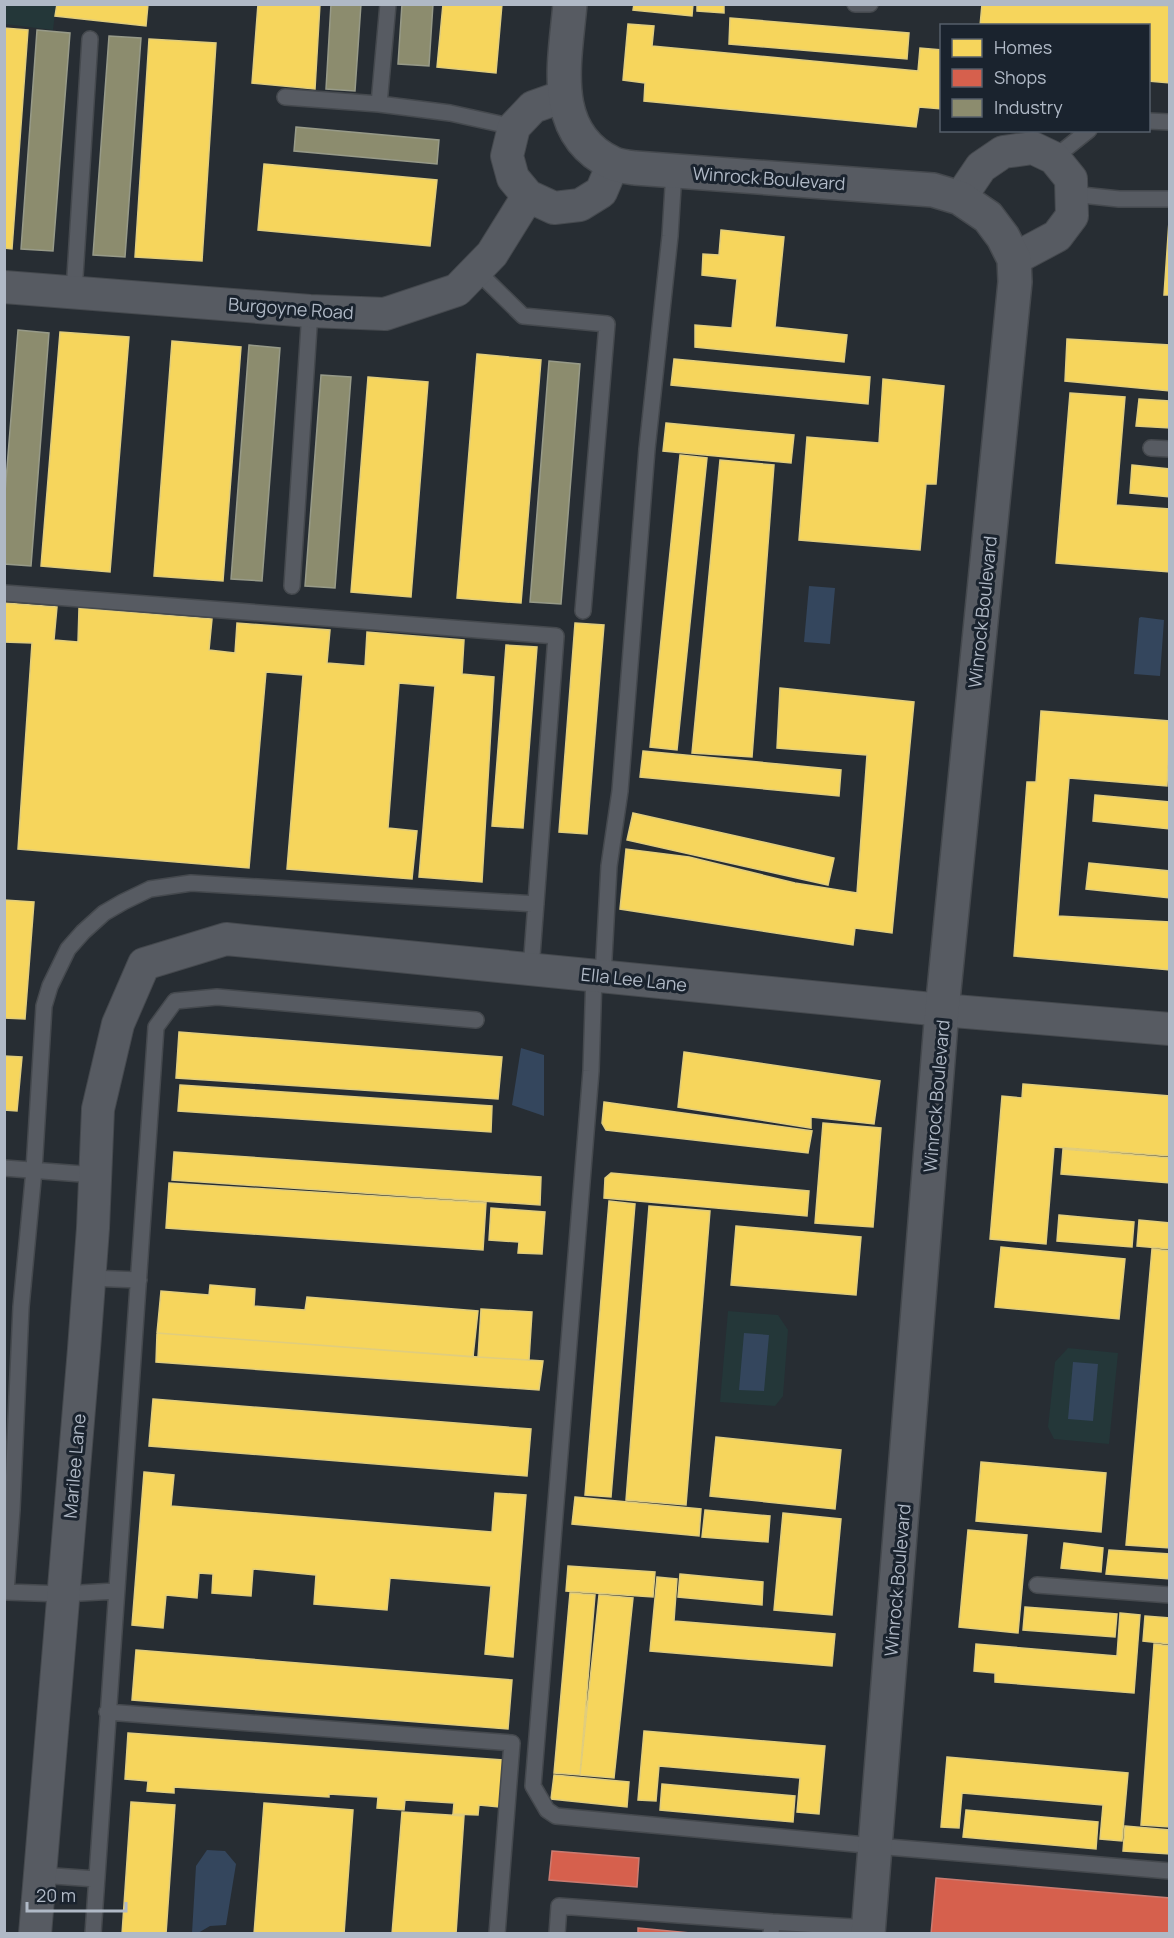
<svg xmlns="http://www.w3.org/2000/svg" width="1174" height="1938" font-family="Manrope,sans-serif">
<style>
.green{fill:#243739}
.water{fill:#34465d}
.homes{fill:#f6d55c;stroke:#e1cd7c;stroke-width:1.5}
.shops{fill:#d6604d;stroke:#cb7b71;stroke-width:1.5}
.industry{fill:#8c8c6e;stroke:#979a88;stroke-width:1.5}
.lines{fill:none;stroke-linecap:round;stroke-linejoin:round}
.service-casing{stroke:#45494e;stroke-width:18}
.minor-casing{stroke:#45494e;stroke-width:34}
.tertiary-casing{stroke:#45494e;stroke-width:36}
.service{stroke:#575b62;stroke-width:15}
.minor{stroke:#575b62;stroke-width:32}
.tertiary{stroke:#575b62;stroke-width:33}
.labels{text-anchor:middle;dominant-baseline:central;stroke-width:6;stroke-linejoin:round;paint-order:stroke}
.street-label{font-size:18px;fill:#b0b9c6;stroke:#1a232e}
</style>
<rect width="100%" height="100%" fill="#272d33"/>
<path class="green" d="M5,5h51l-3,25 -48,-6z
M728,1311l50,4 10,15 -5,66 -8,10 -55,-4z
M1068,1348l50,5 -9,91 -55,-5 -6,-12 7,-65z"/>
<path class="water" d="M809,586l26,2 -5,56 -26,-2z
M1141,617l23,3 -4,56 -26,-2 5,-56z
M521,1048l23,7v61l-32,-11z
M744,1333l25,2 -5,56 -25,-1z
M1073,1362l25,2 -5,57 -25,-2z
M207,1850l18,1 11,13 -10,61 -16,1 -12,7h-6l4,-67z"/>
<path class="homes" d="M57,4h91l-2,22 -91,-10z
M258,4h62l-5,85 -63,-6z
M443,4h59l-6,69 -59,-6z
M634,4h59l-1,12 -59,-6z
M697,4h27v9l-27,-2z
M982,4l188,2v77l-22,-2v-55h-168z
M730,18l179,15 -2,26 -178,-15z
M628,24l26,2 -2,20 266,25 2,-23 22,2v59l-23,-2 -3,20 -272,-26 1,-18 -22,-3z
M4,28l24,2 -16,219 -8,-1z
M149,39l67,4 -14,218 -67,-4z
M264,164l173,16 -7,66 -172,-16z
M1169,221h1v74h-6z
M721,230l63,7 -9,90 72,8 -3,27 -149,-15v-22l37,3 5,-49 -35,-4 1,-21 16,1z
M60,332l69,5 -19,235 -69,-6z
M1067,339l103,6v46l-105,-10z
M172,341l69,6 -18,234 -69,-5z
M477,354l64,6 -20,243 -64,-5z
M674,359l196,18 -2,27 -197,-19z
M368,377l60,5 -17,215 -60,-5z
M883,379l61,7 -8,98h-10l-6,66 -121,-10 8,-103 72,6z
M1070,393l55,4 -9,108 54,4v63l-114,-9z
M1139,399l31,2v27l-34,-2z
M666,423l128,12 -3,28 -128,-12z
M680,455l27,3 -30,292 -27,-3z
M720,460l54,5 -22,292 -60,-4z
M1132,465l38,4v28l-40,-4z
M4,603l53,4 -3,33 24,2 1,-34 133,11 -3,31 26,3 2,-30 93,7 -3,33 38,3 2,-34 97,8 -2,34 32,3 -12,205 -63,-5 16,-191 -36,-3 -11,145 29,3 -5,48 -125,-10 16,-194 -37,-3 -17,196 -231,-19 14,-206 -28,-1z
M575,623l29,2 -17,209 -28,-2z
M506,645l31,2 -14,181 -31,-2z
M780,688l134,14 -22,231 -37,-5 -2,17 -233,-36 6,-60 63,8 106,26 62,10 10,-138 -90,-7z
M1041,711l129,10 -3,65 -98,-8 -11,138 112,6v48l-156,-14 13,-174h9z
M643,751l198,19 -2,26 -199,-19z
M1095,795l75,7v27l-77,-8z
M633,813l201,45 -6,27 -201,-45z
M1089,863l81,8v27l-84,-9z
M4,900l30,2 -9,117 -21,-1z
M179,1032l323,25 -4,42 -322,-21z
M684,1052l196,29 -6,43 -63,-7v11l-133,-21z
M4,1056l18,1 -5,54 -13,-1z
M1023,1084l147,12v60l-116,-9 -8,97 -56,-5 12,-143 20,2z
M180,1085l312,21 -1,26 -313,-21z
M604,1102l208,29 -4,22 -202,-23 -4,-7z
M823,1123l58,5 -8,99 -58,-4z
M1063,1149l107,9v25l-109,-9z
M174,1152l367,25 -1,28 -368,-25z
M611,1173l198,18 -2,25 -203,-18 1,-20z
M169,1183l317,20 -3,47 -317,-22z
M609,1201l26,3 -24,293 -26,-2z
M649,1206l61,5 -24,294 -60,-5z
M491,1208l54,4 -3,42 -24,-1 1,-11 -30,-2z
M1059,1215l75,7 -2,25 -75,-6z
M1139,1220l31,3v26l-33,-3z
M736,1226l125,11 -5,58 -125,-10z
M1001,1247l124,12 -6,60 -124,-12z
M1152,1249l18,2v297l-44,-3z
M210,1285l45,4 -1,17 51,4 2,-13 171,14 -5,46 -316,-24 4,-42 48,4z
M481,1309l51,3 -3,48 -51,-3z
M157,1333l321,24 65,4 -4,29 -383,-28z
M153,1399l378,30 -4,47 -378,-30z
M716,1437l125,13 -6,59 -125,-13z
M981,1462l125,11 -5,59 -125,-11z
M144,1472l30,3 -3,31 321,26 3,-39 31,2 -13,162 -28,-3 6,-68 -101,-8 -3,32 -73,-6 2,-29 -63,-6 -2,27 -39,-3 1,-19 -14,-1 -2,25 -31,-3 -3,33 -31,-3z
M575,1497l126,12 -2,27 -127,-12z
M705,1510l65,6 -2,26 -66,-5z
M783,1513l58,6 -9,96 -58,-5z
M968,1530l59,5 -9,98 -59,-6z
M1064,1543l39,5 -2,24 -40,-4z
M1109,1550l61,4v25l-64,-5z
M568,1566l87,6 -2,25 -87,-6z
M680,1574l83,8 -1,23 -84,-8z
M657,1577l20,2 -3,42 161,13 -3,32 -182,-15z
M570,1593l25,2 -15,180 -26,-2z
M599,1595l34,3 -19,180 -34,-3z
M1025,1607l92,7 -2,23 -92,-7z
M1120,1613l20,2 -6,78 -139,-11v-9l-21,-2 2,-27 141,12z
M1145,1616l25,2v26l-27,-3z
M1154,1644l16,2v181l-29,-2z
M136,1650l376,30 -4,49 -376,-29z
M644,1731l181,15 -6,68 -22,-2 3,-34 -141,-12 -3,35 -18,-1z
M128,1733l375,27 -4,47 -20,-2 -1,10 -25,-1 1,-11 -49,-3 -1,10 -27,-2 1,-11 -49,-3v3l-155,-10v6l-27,-2 1,-10 -23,-2z
M947,1757l181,16 -6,68 -22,-2 3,-34 -141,-12 -3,35 -18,-1z
M554,1775l75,7 -2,25 -76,-8z
M662,1784l133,12 -2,26 -133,-12z
M131,1802l44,3 -9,129h-44z
M264,1803l89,7 -9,124h-90z
M966,1810l132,12 -2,27 -133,-12z
M402,1812l62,4 -8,118h-64z
M1125,1826l45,4v24l-47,-3z"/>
<path class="shops" d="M552,1851l87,7 -2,29 -88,-7z
M936,1878l234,20v36h-239z
M638,1928l63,6h-63z"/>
<path class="industry" d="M331,4h30l-6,87 -29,-2z
M402,4h31l-4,62 -31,-2z
M37,30l33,3 -17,218 -32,-2z
M109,36l32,2 -16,219 -32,-2z
M296,127l143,13 -2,24 -143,-13z
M18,330l31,3 -18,233 -27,-2v-59z
M249,345l31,3 -18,233 -31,-2z
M549,361l31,3 -19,240 -31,-2z
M321,375l30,2 -16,211 -30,-2z"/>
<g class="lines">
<defs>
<path id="service" d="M855,4h15
M285,97l94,7 71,9 64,14
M379,104l9,-100
M1148,121l22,1
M1054,158l35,-28
M1072,194l47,5h51
M476,270l47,46 84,8 -24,287
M74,292l16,-253
M1151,448l19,1
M292,586l18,-275
M4,593l552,43 -25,333
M594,975l-3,96 -58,715 14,24 9,6 320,30 294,25
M603,976l6,-110 11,-75 27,-342 23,-213 4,-65
M4,1168l91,7
M90,1278l49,2
M4,1508l8,1 -6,83 57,2 53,-3
M12,1509l9,-202 13,-137 10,-164 6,-20 18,-37 15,-17 21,-19 19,-11 27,-13 41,-6 345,21
M1037,1585l133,10
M107,1712l405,31 -15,191
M40,1875l56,4
M93,1934l63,-907 19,-26 42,-4 259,23
M557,1934l2,-28 213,16
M771,1934l1,-12 97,6"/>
<path id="minor" d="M564,96l-31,11 -19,20 -7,29 6,22 15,18 26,12 26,-3 21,-13 12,-28
M960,198l21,-31 22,-15 30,-4 21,10 17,21 1,37 -15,20 -43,23
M4,287l306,24 75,3 72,-24 35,-36 36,-58
M35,1934l49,-585 9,-121 5,-119 20,-85 26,-60 82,-25 716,71 228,19"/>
<path id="tertiary" d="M570,4c-5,57 -22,129 42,159 6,3 15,4 23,5l298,22 27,8 28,19 15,20 11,22 1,23 -73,728 -74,924"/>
</defs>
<use href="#service" class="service-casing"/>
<use href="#minor" class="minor-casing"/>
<use href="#tertiary" class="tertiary-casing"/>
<use href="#service" class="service"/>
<use href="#minor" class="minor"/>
<use href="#tertiary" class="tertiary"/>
</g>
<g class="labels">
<g class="street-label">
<text transform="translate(769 178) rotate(4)">Winrock Boulevard</text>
<text transform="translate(291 308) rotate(4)">Burgoyne Road</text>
<text transform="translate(982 612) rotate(-84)">Winrock Boulevard</text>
<text transform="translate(634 979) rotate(6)">Ella Lee Lane</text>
<text transform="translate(936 1096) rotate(-85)">Winrock Boulevard</text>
<text transform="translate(74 1466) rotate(-85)">Marilee Lane</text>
<text transform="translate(897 1580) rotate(-85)">Winrock Boulevard</text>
</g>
</g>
<rect width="1174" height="1938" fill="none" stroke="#b0b9c6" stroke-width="12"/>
<rect x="940" y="24" width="210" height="108" fill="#1a232e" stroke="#565f6b" stroke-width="1.5"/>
<rect x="952" y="39" width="30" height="18" fill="#f6d55c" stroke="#565f6b" stroke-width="1.5"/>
<text x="994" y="54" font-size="18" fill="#b0b9c6">Homes</text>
<rect x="952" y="69" width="30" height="18" fill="#d6604d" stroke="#565f6b" stroke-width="1.5"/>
<text x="994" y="84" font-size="18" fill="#b0b9c6">Shops</text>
<rect x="952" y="99" width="30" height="18" fill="#8c8c6e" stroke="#565f6b" stroke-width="1.5"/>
<text x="994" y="114" font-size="18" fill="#b0b9c6">Industry</text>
<path d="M27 1902v9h99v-9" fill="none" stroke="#b0b9c6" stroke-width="3"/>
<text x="36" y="1902" font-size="18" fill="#b0b9c6" stroke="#1a232e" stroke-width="4.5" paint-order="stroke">20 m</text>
</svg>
